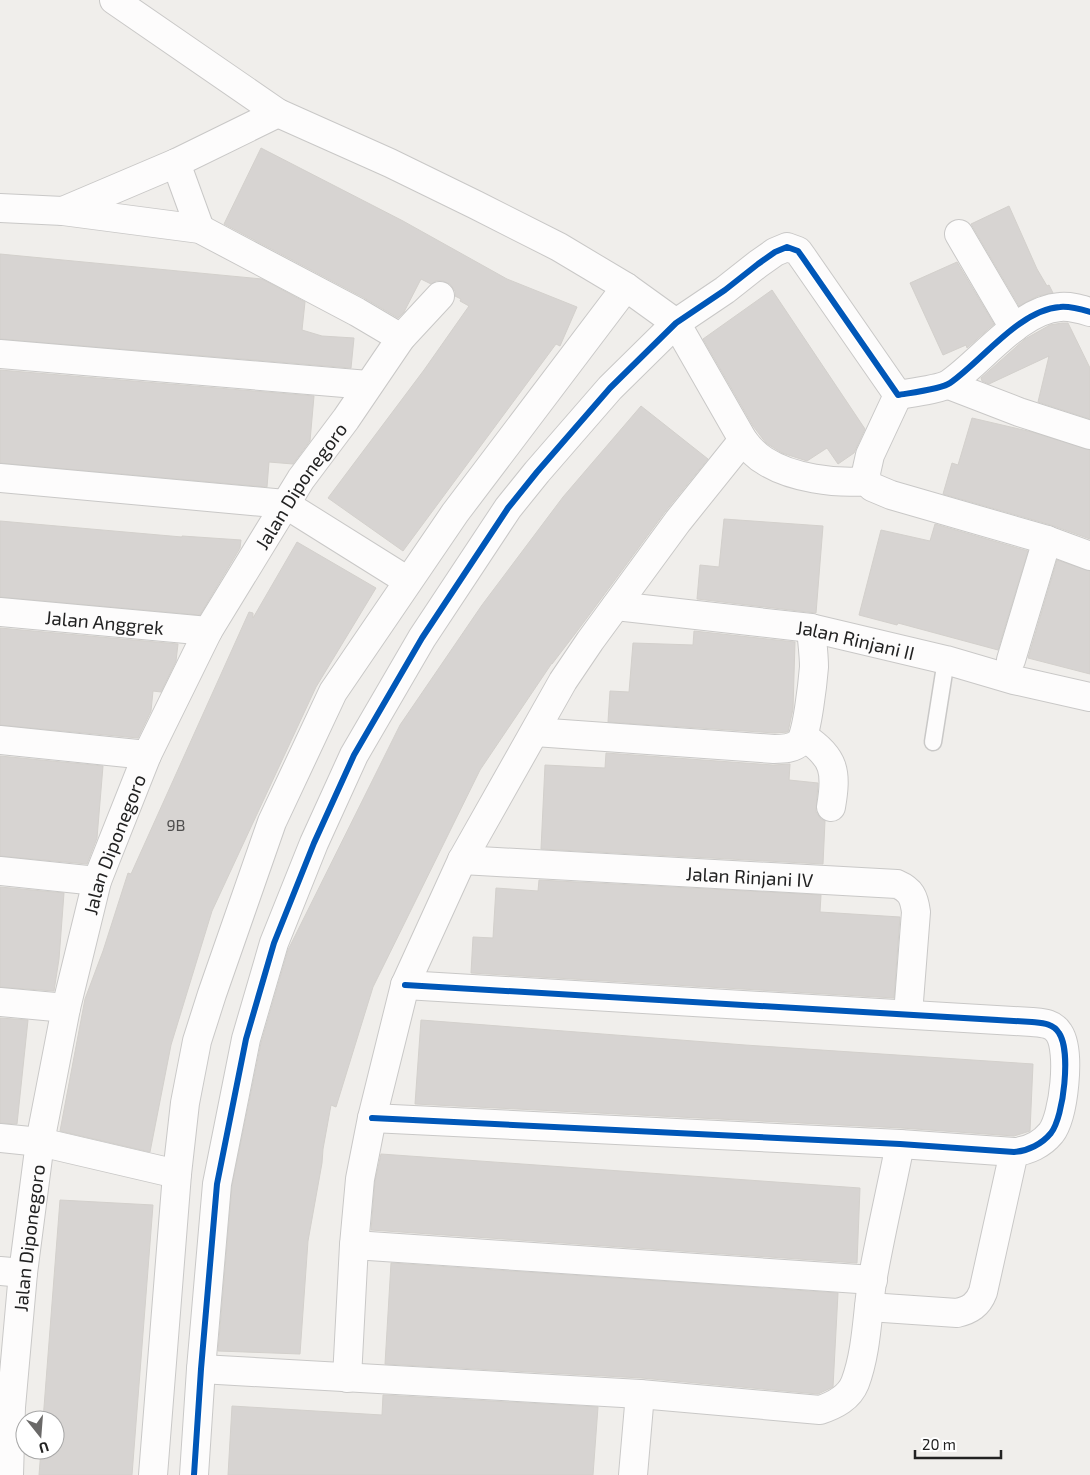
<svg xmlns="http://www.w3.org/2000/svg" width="1090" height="1475" font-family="'Exo 2',sans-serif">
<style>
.building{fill:#d7d4d2;stroke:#d3d0cc}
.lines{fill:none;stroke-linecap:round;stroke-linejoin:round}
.lane-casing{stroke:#c9c8c7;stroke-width:19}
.street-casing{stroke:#c9c8c7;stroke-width:30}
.lane{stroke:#fdfcfc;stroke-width:16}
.street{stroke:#fdfcfc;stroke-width:28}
.cycleway-casing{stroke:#fff;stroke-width:9}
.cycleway{stroke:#0057b8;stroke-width:6}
.labels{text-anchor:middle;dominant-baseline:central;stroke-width:4;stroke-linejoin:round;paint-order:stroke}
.number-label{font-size:16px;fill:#4f4e4e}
.street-label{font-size:19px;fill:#222;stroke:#fff}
</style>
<rect width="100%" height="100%" fill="#f0eeeb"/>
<path class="building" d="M261,148l142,73 104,58 70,28 -17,39 -4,-2 -153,207 -75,-53 96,-128 45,-64 -9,-5 1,-2 -6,-3v-5l-5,-7 -7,-3h-7l-5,3 -10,-5 -17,33 -6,6 -34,-20 -140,-74z
M1009,206l28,63 10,17 2,-1 4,8 -15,3 -19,10 -48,-82z
M0,254l262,25 43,23 -3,28 20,6 32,2 -3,30 -351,-29z
M957,262l37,62 -27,24 -1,-3 -23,10 -33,-72z
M772,290l93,139 -11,24 -16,11 -11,-16 -20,13 -25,-8 -16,-10 -13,-17 -50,-87z
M1062,323h6l22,45v51l-52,-17 11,-46 -60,28 -7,-3 -1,-3 44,-39 25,-14z
M0,370l314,26 -4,45 -17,23 -24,-2 -2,25 -267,-24z
M641,406l67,53 -43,53 -84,114 -29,38v-1l-72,107 -107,217 -37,120 -5,-2 -8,44 -1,14 -14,78 -8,113 -82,-3 14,-165 29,-143 27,-93 112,-225 82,-120 81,-108z
M972,418l60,14 58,18v89l-39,-14 -108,-31 9,-31 6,2z
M724,519l99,7 -7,87 -119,-14 3,-34 19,2z
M0,521l182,16v-1l59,4 -1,8 -40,67 -200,-18z
M935,524l93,27 -30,99 -100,-27 -1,2 -38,-10 22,-85 49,11z
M297,542l79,46 -60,99 -104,224 -41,134 -21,107 -90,-21 25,-132 18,-48 25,-78 3,1 118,-262 4,1v5z
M1057,560l33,11v103l-62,-16z
M0,628l178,16 -2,17 -15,31 -8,-1 -2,20 -13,27 -138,-13z
M694,631l101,11 -2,67 -5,23 -13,1 -167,-11 2,-31 19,1 4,-49 60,2z
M606,753l167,12 17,-1 -1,16 29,3 -2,29 5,7 4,2 -2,43 -282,-15 4,-84 60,3z
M0,756l103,10 -6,72 -10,26 -87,-8z
M539,880l282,15 -1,17 80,5 -6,81 -423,-25 2,-36 20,1 3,-50 42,3z
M0,887l64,6 -5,66 -5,32 -54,-4z
M0,1018l28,2 -11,104 -17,-1z
M421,1020l324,25 288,19 -3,67 -16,5 -113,-8 -486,-24z
M381,1154l479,34 -3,75 -486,-33 4,-49z
M60,1200l93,5 -21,270h-93l2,-25h14v-30h-12z
M391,1263l447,30 -5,94 -15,7 -177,-16 -256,-14z
M383,1395l215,12 -5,68h-365l4,-69 150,9z"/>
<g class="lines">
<defs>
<path id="lane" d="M933,742l13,-82"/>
<g id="street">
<path d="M114,0l164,113 112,50 86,42 83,42 67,40 50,36 67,117c6,8 13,16 22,21 26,17 71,23 102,20"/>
<path d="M176,163l24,66"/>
<path d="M0,208l63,3 137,18 157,83 44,26"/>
<path d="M63,211l113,-48 102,-50"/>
<path d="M959,234l55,94"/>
<path d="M0,354l368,31"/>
<path d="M949,385l70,27 71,23"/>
<path d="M898,395l-28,60 -4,18 1,8 5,6 19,8 156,45"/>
<path d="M0,478l285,26 123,77"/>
<path id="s1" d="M616,606l195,22 135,32 68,20 76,17"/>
<path id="s2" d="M0,612l208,19"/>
<path d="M1011,660l36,-120 43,16"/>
<path d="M535,732l239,17c9,0 19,0 26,-7 7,-6 13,-63 14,-75 0,-13 -2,-26 -3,-39"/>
<path d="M804,737c31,20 33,35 27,70"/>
<path d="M0,740l147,15"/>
<path id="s3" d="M462,860l435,24c14,6 17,13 19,28l-8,102"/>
<path d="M0,871l97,10"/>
<path d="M0,1002l66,6"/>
<path d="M372,1118l528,26 114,8c14,-1 28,-8 37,-19 13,-17 20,-82 8,-100 -6,-10 -17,-10 -27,-11l-627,-37"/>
<path d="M0,1138l40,4 137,32"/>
<path d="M354,1245l519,35"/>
<path d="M0,1271l23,2"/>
<path d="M869,1307l88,6c13,-3 21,-8 26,-21l31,-140"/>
<path d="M201,1369l439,25 180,16c15,-5 29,-12 35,-27 12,-32 12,-68 17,-101 8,-46 19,-92 28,-138"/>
<path d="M347,1378l7,-133 6,-66 12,-61 33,-133 57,-125 101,-179 27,-40 88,-120 65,-81"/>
<path id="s4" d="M9,1475l2,-68 12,-134 17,-131 26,-134 31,-127 50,-126 61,-124 93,-152 45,-60 55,-81 39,-42"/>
<path d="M153,1475l24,-301 8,-71 12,-62 15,-47 60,-172 61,-130 122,-179 171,-226"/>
<path d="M194,1475l7,-106 16,-185 29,-145 28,-96 40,-100 40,-88 68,-117 86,-130 29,-36 73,-84 66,-65 49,-33 33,-26 17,-12 12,-5 11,4 5,7 95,137c11,-2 44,-6 52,-12 32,-22 69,-73 110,-76 10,-1 20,2 30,5"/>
<path d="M633,1475l7,-81"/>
</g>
</defs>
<use href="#lane" class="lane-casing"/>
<use href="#street" class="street-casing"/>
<use href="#lane" class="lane"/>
<use href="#street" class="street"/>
<defs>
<path id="cycleway" d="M372,1118l528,26 114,8c14,-1 28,-8 37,-19 13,-17 20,-82 8,-100 -6,-10 -17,-10 -27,-11l-627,-37
M194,1475l7,-106 16,-185 29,-145 28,-96 40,-100 40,-88 68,-117 86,-130 29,-36 73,-84 66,-65 49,-33 33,-26 17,-12 12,-5 11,4 5,7 95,137c11,-2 44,-6 52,-12 32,-22 69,-73 110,-76 10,-1 20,2 30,5"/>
</defs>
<use href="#cycleway" class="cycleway-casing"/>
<use href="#cycleway" class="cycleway"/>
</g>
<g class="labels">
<g class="number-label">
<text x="176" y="824">9B</text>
</g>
<g class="street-label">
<text stroke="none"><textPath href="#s4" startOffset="1048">Jalan Diponegoro</textPath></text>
<text stroke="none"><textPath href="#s2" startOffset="105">Jalan Anggrek</textPath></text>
<text stroke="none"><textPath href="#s1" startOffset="242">Jalan Rinjani II</textPath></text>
<text stroke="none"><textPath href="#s4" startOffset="642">Jalan Diponegoro</textPath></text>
<text stroke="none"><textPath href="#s3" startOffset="288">Jalan Rinjani IV</textPath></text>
<text stroke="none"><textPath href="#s4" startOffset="238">Jalan Diponegoro</textPath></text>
</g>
</g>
<g transform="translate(40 1435) rotate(163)"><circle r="24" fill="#ffffff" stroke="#a7a7a7"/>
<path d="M0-4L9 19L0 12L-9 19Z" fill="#6a6968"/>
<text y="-8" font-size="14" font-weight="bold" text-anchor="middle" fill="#222222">U</text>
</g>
<path d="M915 1450v8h86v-8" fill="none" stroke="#222222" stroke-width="2.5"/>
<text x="922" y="1450" font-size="15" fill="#222222" stroke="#ffffff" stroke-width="4" paint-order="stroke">20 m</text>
</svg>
